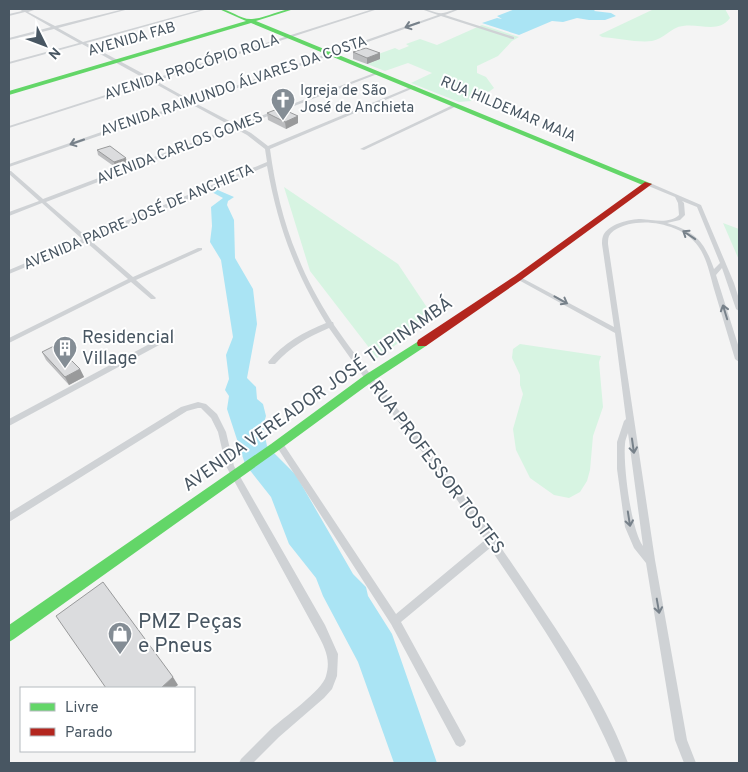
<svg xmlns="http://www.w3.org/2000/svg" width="748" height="772" font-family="Overpass,sans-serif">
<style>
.green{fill:#d7f4e2}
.water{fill:#aae4f4}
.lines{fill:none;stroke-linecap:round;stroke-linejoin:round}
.street{fill:#cfd2d5;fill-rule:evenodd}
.fast{fill:#63d668;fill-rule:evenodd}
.jam{fill:#b3261e;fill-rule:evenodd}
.wall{fill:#bcbdbf}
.shaded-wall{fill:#999a9b}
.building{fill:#dbdcde;stroke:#999a9b}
.oneway{stroke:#77818a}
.labels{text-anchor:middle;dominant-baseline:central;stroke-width:4;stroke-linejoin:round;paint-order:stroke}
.far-street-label{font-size:15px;fill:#485662;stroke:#fff}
.far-poi-label{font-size:15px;fill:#485662;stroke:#fff;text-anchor:start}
.poi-label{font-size:18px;fill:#485662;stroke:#fff;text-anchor:start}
.street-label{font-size:18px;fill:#485662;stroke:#fff}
.near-poi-label{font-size:21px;fill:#485662;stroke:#fff;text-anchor:start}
</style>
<rect width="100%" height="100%" fill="#f4f4f4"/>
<path class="green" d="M654,9h71l5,9c-12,16 -30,5 -47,8 -12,1 -19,13 -31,15 -13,2 -36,-3 -50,-4l-3,-2z
M482,25l37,12 -7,4 -14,15 -21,10v7l9,4 8,11 -4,3 -12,4 -7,6 -12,1 -48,-19 21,-10 -24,-10 -23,8 -18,-7 13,-5 -7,-3 22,-8 4,2 10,-4 -3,-2 14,-5 17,6z
M284,187l114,77 36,54 -57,40 -67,-87z
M723,223l16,6v31z
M520,344l81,12 -2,6 4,45 -10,29 -3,34 -3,11 -7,11 -11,6 -15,-3 -24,-17 -14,-28 -3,-21 10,-35 -3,-9v-10l-8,-17 1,-9z"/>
<path class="water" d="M515,9h81l-2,2 17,2 5,3 -11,4h-16l-12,-2 -14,4 -11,-1 -33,14 -37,-12 15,-5 5,1 -5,-3z
M213,188l21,9 -6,4 -1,4 7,15 1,38 18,31 4,35 -10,54 9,9 1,12 6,5 3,12 -3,10 4,20 29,29 57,99 13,13 2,9 24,38 45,129h-43l-36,-101 -35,-66 -7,-18 -27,-34 -18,-47 -26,-33 -18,-55 2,-13 -4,-6 4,-11 -3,-24 7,-18 -12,-77 -11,-18 2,-16 -1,-19 12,-9 -15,-8z"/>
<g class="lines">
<path class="street" d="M19,9l7,1 11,-1 -9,3 27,14 69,-17h5l-71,19 25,14 120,-33h5l-122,34 67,36 220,-70h5l-222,72 36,20 246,-86 -17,-6c8,0 15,5 22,4 6,-1 10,-4 17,-4l-15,6 69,22v2h-2l-71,-23 -246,87 42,22 140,-53 3,1 -140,54 11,6 17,13 145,-60 3,1 -146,62c5,37 13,73 28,108 9,23 21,44 34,65h1l1,3c34,49 72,93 108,141 36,47 69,96 102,145 31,46 65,100 84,152h-12c-33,-78 -79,-145 -126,-215l-89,74 63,115 2,4 -2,4 -4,2 -4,-2 -65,-121 -116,-180 1,-2 3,-1 3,1 114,172 89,-74 -48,-69 -74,-95 -34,-48c-21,9 -39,19 -54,36h-6l-1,-2c15,-19 36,-30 58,-39 -32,-53 -48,-96 -59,-157l-177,74 43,37 65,-29h4v2l-66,30 19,17 1,1 -1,1h-4l-20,-17 -122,61v-5l119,-59 -42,-37 -77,32v-4l73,-31 -40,-36 -33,13v-4l30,-11 -30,-27v-3h2l32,28 190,-72 -42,-23 -182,63v-3l179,-62 -36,-20 -143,46v-2l140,-45 -67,-37 -73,20v-2l70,-19 -25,-14 -45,11v-2l42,-11 -26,-15 -16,4v-2l13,-3zM236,129l11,6 18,14 2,13 -180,75 -41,-35z
M455,104l4,1 -95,45 -4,-1z
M646,183h4l51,22 33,78 5,16v12l-3,-2 -14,-41 -6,7 23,73v14l-4,-3c-7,-23 -14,-47 -21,-70 -4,-14 -7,-31 -16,-43 -12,-18 -42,-26 -62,-23 -9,1 -23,5 -27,13 -1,3 -1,5 -1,8l47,316 32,180 9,23h-12l-9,-23 -29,-177 -12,-15 -9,-21 -8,-58v-27l7,-21 2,-2 -11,-86 -100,-55 1,-1h4l94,50 -12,-83c0,-3 0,-5 1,-8 5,-12 27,-17 38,-17 12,1 29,5 38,-4l-1,-12 -3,-6 -29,-12zM682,201l15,6 23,56 -6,6c-10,-28 -18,-37 -47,-46l13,-3 5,-5 -1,-12zM628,433l15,113c-12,-16 -20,-81 -18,-102 0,-4 2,-8 3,-11z
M170,333h2l3,2 -1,2 -165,89v-7z
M198,402l8,2 11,10 9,18 8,34 91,159 13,29 -1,22 -5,13 -8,9 -45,39 -26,26h-14l2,-4c10,-10 20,-20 30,-30 12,-11 52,-39 55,-53 5,-17 -1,-28 -9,-43l-91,-167 -8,-34 -7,-14 -10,-10h-3l-11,3 -178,111v-9l172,-106z"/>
<path class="fast" d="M219,9c11,0 22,11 33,10 15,-1 28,-10 42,-10l-38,12 396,163 -7,2 -394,-163 -242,72v-4l237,-70z
M422,339l5,4 -1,3 -53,35 -94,69 -265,189 -5,3v-17l262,-181 94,-69z"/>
<path class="jam" d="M645,182l7,2 -131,96 -95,66h-8l-1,-3 1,-3 97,-64z"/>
</g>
<path class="wall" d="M353,52l27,1v6l-13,5 -14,-5z
M267,113l31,3v7l-12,6 -18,-9z
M97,150l30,13 -12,4 -17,-12z
M42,352l38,17 4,8 -15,8 -23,-25z"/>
<path class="shaded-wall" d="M380,53v6l-13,5v-6z
M298,116v7l-12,6 -1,-7z
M126,158l1,5 -12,4 -1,-5z
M80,369l4,8 -15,8 -4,-8z
M173,677l5,8 -4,3h-13z"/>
<path class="building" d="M366,48l14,5 -13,5 -14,-6z
M280,108l18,8 -13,6 -18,-9z
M110,146l16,12 -12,4 -17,-12z
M56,345l24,24 -15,8 -23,-25z
M103,582l70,95 -12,11h-55l-50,-72z"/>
<defs><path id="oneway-shaft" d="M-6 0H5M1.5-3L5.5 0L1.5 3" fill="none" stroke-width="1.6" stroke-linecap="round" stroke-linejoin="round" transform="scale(1.25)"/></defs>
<g class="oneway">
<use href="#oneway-shaft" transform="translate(412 25) rotate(161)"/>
<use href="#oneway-shaft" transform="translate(77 142) rotate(161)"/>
<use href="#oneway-shaft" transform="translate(689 235) rotate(-146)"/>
<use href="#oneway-shaft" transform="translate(561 300) rotate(29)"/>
<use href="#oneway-shaft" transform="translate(725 312) rotate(-107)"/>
<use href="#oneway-shaft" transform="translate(633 446) rotate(82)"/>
<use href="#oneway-shaft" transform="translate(629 519) rotate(81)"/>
<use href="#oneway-shaft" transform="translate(658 606) rotate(80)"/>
</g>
<defs>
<symbol id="church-pin" viewBox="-11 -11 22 30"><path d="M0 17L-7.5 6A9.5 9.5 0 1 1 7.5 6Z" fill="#848d95" stroke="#fff"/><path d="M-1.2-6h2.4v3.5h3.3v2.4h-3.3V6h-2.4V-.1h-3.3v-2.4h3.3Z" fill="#fff"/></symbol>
<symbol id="building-pin" viewBox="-11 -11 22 30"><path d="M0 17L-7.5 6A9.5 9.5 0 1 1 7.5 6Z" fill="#848d95" stroke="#fff"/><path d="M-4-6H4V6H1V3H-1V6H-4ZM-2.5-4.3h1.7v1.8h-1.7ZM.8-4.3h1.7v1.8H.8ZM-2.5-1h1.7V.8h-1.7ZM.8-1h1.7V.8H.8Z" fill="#fff"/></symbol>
<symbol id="shop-pin" viewBox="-11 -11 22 30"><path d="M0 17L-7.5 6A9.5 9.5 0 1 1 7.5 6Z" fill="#848d95" stroke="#fff"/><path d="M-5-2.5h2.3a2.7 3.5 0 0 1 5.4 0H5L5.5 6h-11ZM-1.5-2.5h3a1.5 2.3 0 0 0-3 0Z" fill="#fff"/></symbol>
</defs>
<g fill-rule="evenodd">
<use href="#church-pin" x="269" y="86" width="28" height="38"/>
<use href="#building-pin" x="51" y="334" width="28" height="38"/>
<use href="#shop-pin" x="106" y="620" width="28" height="38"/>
</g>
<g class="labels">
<g class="far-street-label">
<text transform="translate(132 40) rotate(-16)">AVENIDA FAB</text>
<text transform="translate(192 68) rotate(-18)">AVENIDA PROCÓPIO ROLA</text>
<text transform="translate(234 87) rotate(-19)">AVENIDA RAIMUNDO ÁLVARES DA COSTA</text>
<text transform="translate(508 110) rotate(23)">RUA HILDEMAR MAIA</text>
<text transform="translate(180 149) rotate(-21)">AVENIDA CARLOS GOMES</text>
<text transform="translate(139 218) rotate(-23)">AVENIDA PADRE JOSÉ DE ANCHIETA</text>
</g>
<g class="far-poi-label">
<text x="300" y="91">Igreja de São<tspan x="300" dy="17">José de Anchieta</tspan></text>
</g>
<g class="poi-label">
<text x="82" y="338">Residencial<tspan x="82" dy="21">Village</tspan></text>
</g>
<g class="street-label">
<text transform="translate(318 395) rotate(-35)">AVENIDA VEREADOR JOSÉ TUPINAMBÁ</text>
<text transform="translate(436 468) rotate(53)">RUA PROFESSOR TOSTES</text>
</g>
<g class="near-poi-label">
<text x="138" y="622">PMZ Peças<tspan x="138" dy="24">e Pneus</tspan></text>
</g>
</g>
<rect width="748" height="772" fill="none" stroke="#485662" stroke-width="20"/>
<rect x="20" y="687" width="175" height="65" fill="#ffffff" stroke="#b6bbc0"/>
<rect x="30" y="703" width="25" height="8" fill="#63d668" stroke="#b6bbc0"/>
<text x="65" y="712" font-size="15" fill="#485662">Livre</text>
<rect x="30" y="728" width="25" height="8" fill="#b3261e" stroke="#b6bbc0"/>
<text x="65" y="737" font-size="15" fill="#485662">Parado</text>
<g transform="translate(45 45) rotate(132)" stroke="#ffffff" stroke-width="4" paint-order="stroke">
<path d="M0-4L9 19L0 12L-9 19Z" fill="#485662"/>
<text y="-8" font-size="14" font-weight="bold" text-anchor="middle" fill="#485662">N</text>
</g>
</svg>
